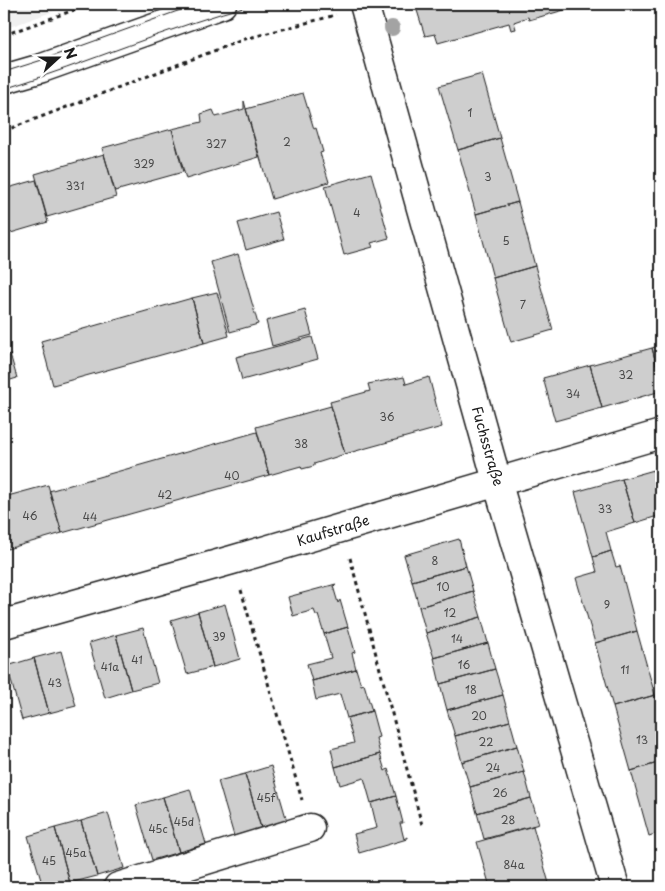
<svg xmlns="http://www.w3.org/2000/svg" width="665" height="891" font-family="'Playpen Sans',sans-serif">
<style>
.built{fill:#f0f0f0}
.building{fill:#cecece;stroke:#1c1c1c}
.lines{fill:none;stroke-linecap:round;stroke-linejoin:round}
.minor-casing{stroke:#1c1c1c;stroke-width:31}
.path{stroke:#1c1c1c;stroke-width:3;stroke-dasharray:4 4;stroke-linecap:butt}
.minor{stroke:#fff;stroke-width:28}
.tram{stroke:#1c1c1c;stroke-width:1}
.tree{fill:#a3a3a3}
.labels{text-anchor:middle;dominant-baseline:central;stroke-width:4;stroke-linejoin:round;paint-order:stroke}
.number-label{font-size:11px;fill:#484848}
.street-label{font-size:14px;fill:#1c1c1c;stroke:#fff}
</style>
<rect width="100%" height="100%" fill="#fff"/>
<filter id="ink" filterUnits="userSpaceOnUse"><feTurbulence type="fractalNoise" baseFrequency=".02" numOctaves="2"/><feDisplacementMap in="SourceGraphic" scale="10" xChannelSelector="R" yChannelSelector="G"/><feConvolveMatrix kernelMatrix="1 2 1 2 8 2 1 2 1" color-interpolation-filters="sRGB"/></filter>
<g filter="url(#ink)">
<path class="built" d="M4,4h70l-70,25z"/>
<path class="building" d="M415,4h170l-56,16 -1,-3 -14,5 2,7 -5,1 -2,-7 -71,20 -3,-9 -10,2z
M656,4h5v19z
M482,74l18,64 -42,12 -19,-64z
M303,93l11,36 2,-1 7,24 -3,1 9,29 -57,17 -26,-90z
M244,101l15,56 -73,22 -14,-50 30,-7 -1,-8 12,-4 3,7 28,-8z
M172,129l11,43 -68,19 -13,-43z
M500,138l18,64 -42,12 -18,-64z
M104,154l12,43 -69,20 -12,-43z
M371,173l18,65 -18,5 2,4 -29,8 -19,-69z
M36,180l12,42 -44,13v-46z
M518,202l17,64 -42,12 -17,-64z
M276,212l8,27 -38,11 -8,-27z
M238,254l20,70 -28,8 -19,-70z
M535,266l18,64 -42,12 -18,-64z
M217,292l12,44 -25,7 -12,-45z
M192,298l12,45 -151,42 -12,-44z
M305,310l7,25 -40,11 -6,-25z
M312,337l6,22 -76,21 -6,-23z
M661,345v37l-9,-34z
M652,348l9,34v9l-59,17 -12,-43z
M10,354l7,24 -13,4v-26z
M590,365l12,43 -47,13 -12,-43z
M404,377l2,7 23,-7 13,50 -97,27 -15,-52 40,-11 -2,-7z
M331,406l14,48 -31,10v2l-12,3 -1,-3 -32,9 -13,-48z
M257,432l12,43 -207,58 -13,-42z
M661,468v47l-26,8 -13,-44z
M622,479l13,44 -29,9 5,19 -18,6 -18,-65z
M48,485l14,48 -58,17v-53z
M459,539l7,27 -54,15 -8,-26z
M611,551l5,16 4,-1 17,65 -42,12 -19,-65 21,-6 -4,-15z
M466,566l7,25 -54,16 -7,-26z
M336,584v1l-3,1 5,17 2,-3 8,27 -24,7 -6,-19h-2l-2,-5 -21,6 -5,-19z
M473,591l8,26 -55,16 -7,-26z
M225,604l15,55 -27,8 -15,-55z
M198,612l15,55 -26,7 -16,-54z
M481,617l7,26 -54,15 -8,-25z
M348,627l7,25 -3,1 4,16 -44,12 -5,-17 24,-6 -7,-24z
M143,628l15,55 -27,7 -15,-55z
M637,631l18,64 -42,12 -18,-64z
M116,635l15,55 -26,8 -16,-55z
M488,643l7,26 -55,15 -6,-26z
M61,651l15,55 -27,7 -15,-55z
M34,658l15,55 -27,7 -15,-54z
M356,669l5,16 3,-1 8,27 -25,7 -7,-24 -24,6 -4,-19z
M495,669l8,26 -56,15 -7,-26z
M503,695l7,26 -55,15 -8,-26z
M655,695l6,21v46l-30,9 -18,-64z
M372,711l7,26 -3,1 4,16 -45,13 -4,-18 23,-6 -7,-25z
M510,721l7,25 -55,16 -7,-26z
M517,746l7,26 -54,15 -8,-25z
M380,754l5,17 3,-2 8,27 -25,7 -7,-25 -24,7 -5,-18z
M661,762v70l-12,4 -18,-65z
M271,766l16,55 -26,7 -16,-54z
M524,772l7,26 -54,15 -7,-26z
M245,774l16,54 -27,8 -16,-55z
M190,789l16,55 -27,8 -16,-55z
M396,796l7,27h-3l4,16 3,-2v2l-48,14 -5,-19 23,-6 -6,-25z
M163,797l16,55 -27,8 -16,-55z
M531,798l8,26 -55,15 -7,-26z
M108,813l16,55 -27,8 -16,-55z
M81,821l16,55 -27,7 -15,-55z
M533,826l17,61h-60l-13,-45z
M55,828l15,55 -13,4h-14l-15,-51z"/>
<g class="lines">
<defs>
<path id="minor" d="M364,4l133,477 118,406
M4,79l38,-11 180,-64
M4,624l228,-64 429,-126
M118,887l192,-59"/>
</defs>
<use href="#minor" class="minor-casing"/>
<path class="path" d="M4,35l87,-31
M4,131l241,-92 91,-24
M350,558l72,267
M241,590l61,210"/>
<use href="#minor" class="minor"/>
<path class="tram" d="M4,72l38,-12 155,-56
M4,89c84,-26 165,-62 250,-85"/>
</g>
<circle class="tree" cx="392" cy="28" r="8"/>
</g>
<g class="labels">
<g class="number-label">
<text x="470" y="112">1</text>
<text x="287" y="141">2</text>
<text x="216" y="143">327</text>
<text x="144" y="163">329</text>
<text x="488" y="176">3</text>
<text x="75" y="185">331</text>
<text x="357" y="212">4</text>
<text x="506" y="240">5</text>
<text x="523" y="304">7</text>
<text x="626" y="374">32</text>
<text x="573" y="393">34</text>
<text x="387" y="416">36</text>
<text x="301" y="443">38</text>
<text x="232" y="475">40</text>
<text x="165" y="494">42</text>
<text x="605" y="508">33</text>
<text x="30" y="515">46</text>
<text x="90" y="516">44</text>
<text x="435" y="560">8</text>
<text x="443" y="586">10</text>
<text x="607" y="604">9</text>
<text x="450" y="612">12</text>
<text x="219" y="636">39</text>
<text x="457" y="638">14</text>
<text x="137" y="659">41</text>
<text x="464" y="664">16</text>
<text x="110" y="666">41a</text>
<text x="625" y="669">11</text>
<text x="55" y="682">43</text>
<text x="471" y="689">18</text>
<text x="479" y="715">20</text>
<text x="642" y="739">13</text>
<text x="486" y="741">22</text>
<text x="493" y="767">24</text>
<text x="500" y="792">26</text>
<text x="266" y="797">45f</text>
<text x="508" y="819">28</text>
<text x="184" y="821">45d</text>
<text x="158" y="828">45c</text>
<text x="76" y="852">45a</text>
<text x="49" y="860">45</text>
<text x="514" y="864">84a</text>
</g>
<g class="street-label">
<text transform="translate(488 446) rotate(74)">Fuchsstraße</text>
<text transform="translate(333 530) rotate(-17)">Kaufstraße</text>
</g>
</g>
<rect width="665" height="891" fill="none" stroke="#fff" stroke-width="20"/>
<rect x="10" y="10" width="645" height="871" fill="none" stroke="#1c1c1c" stroke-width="2" filter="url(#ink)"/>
<g transform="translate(58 58) rotate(69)" stroke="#ffffff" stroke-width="4" paint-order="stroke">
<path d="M0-4L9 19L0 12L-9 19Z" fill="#1c1c1c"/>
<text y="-8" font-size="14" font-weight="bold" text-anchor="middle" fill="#1c1c1c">N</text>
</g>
</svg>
